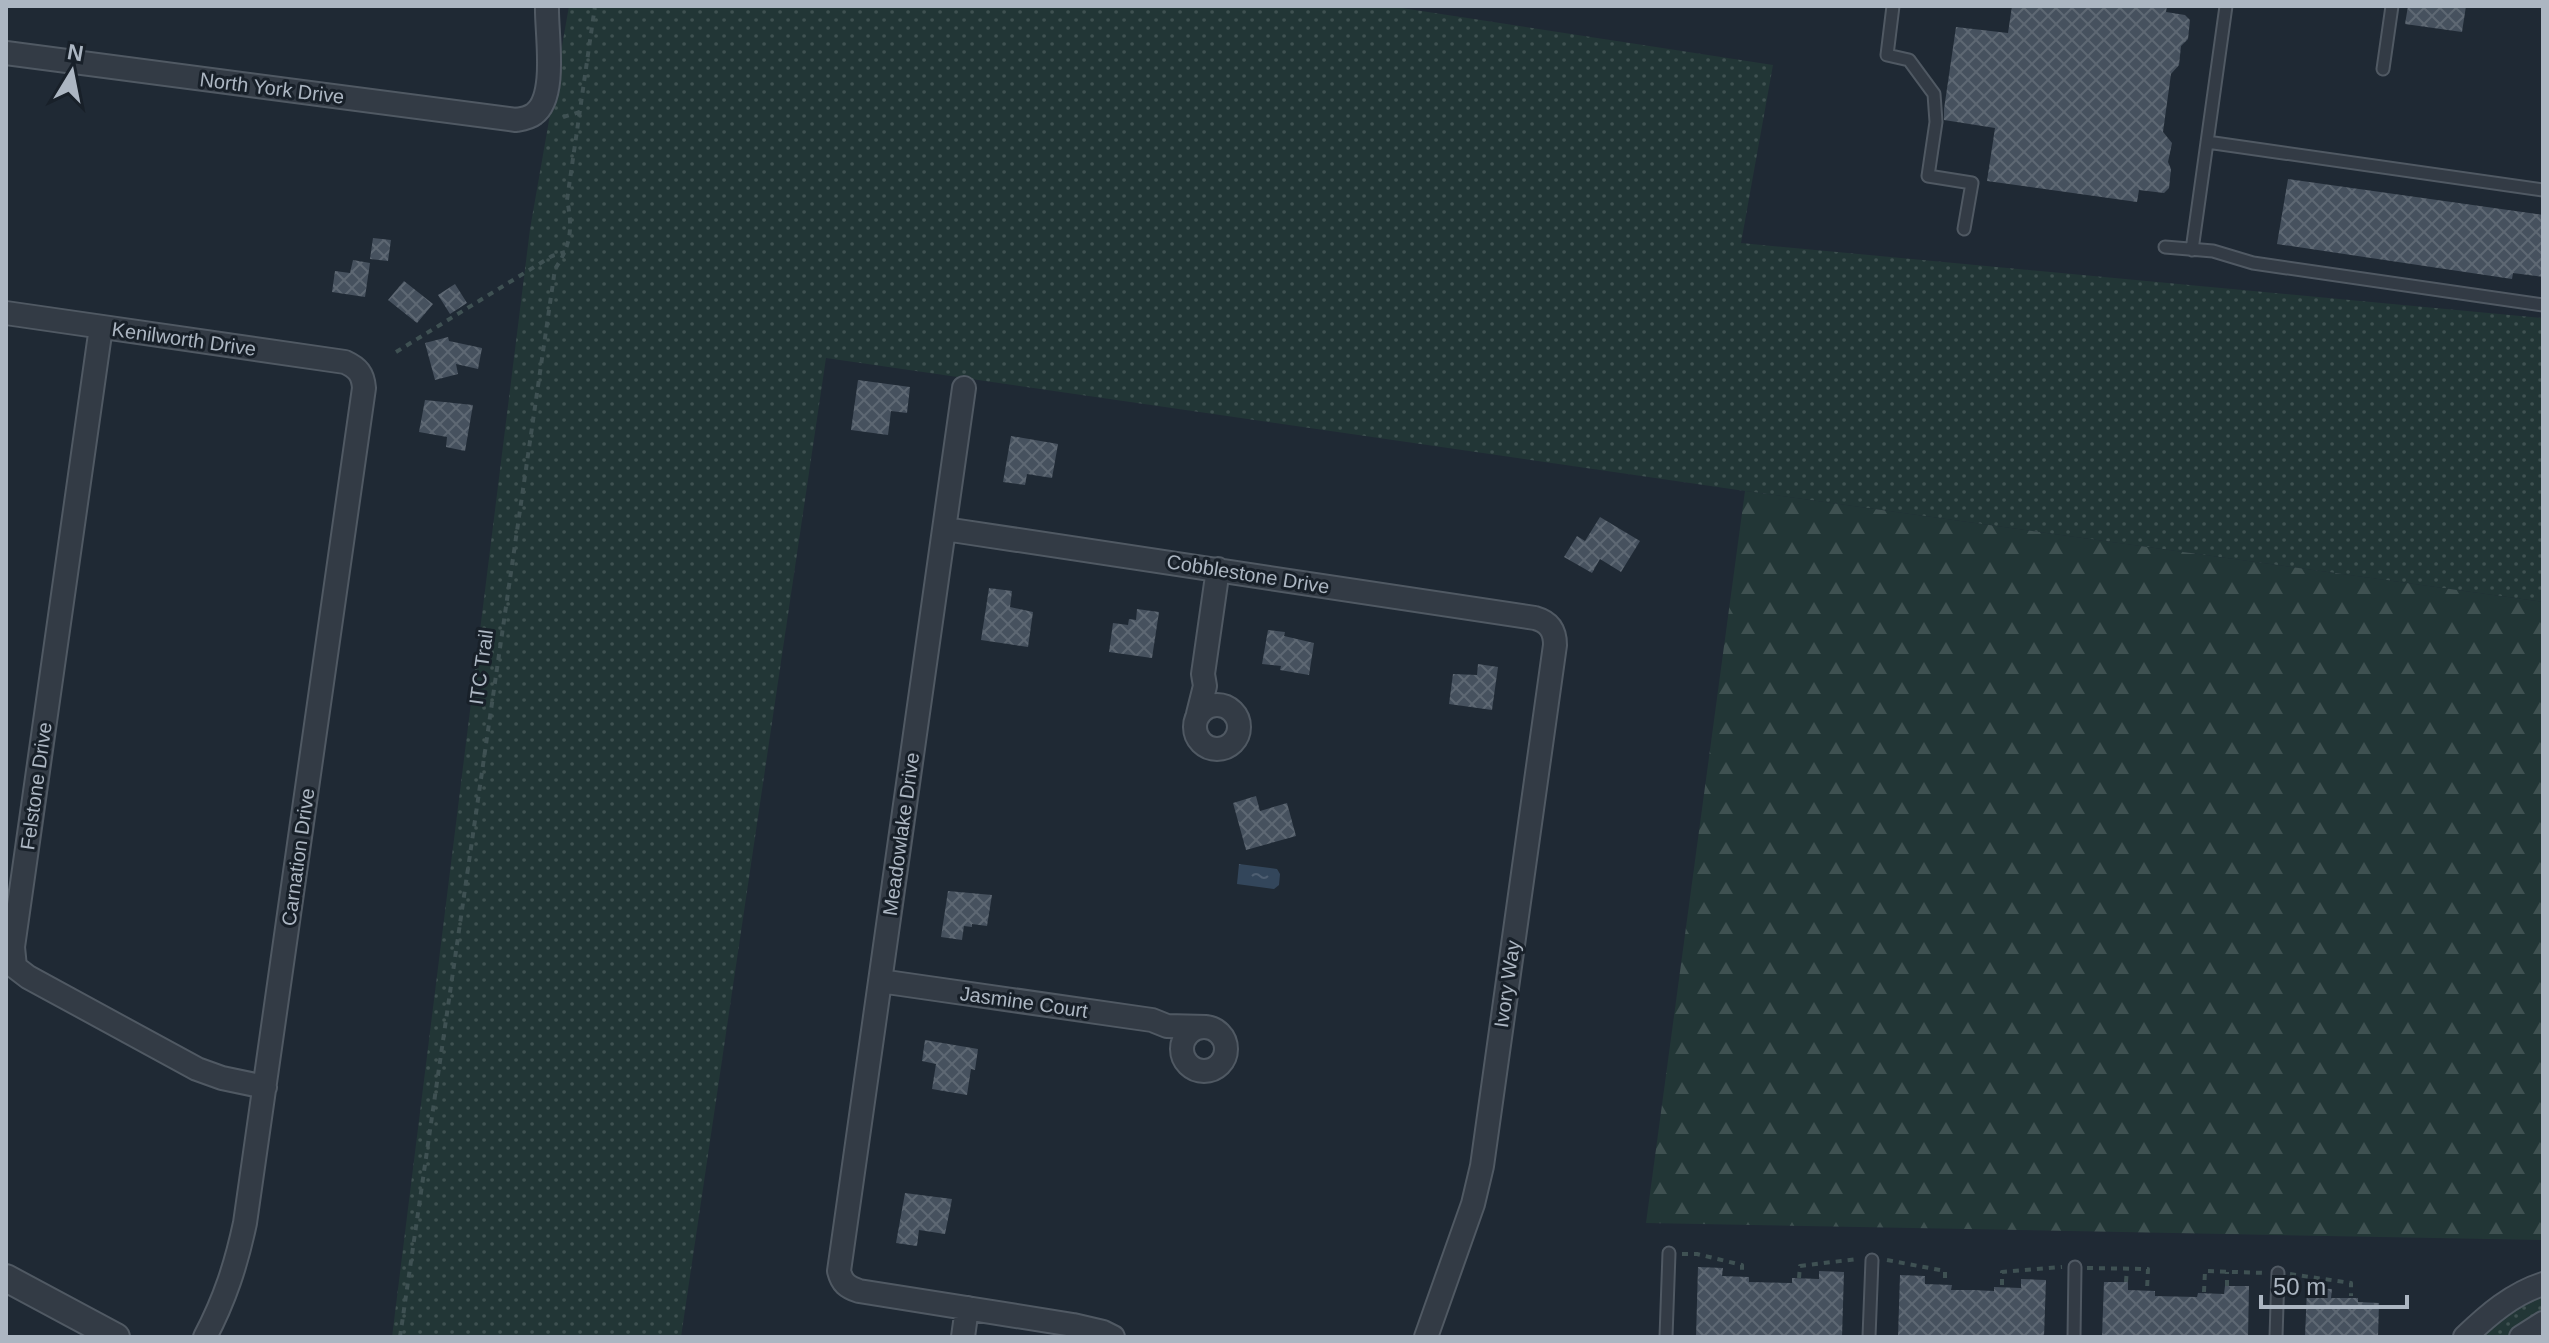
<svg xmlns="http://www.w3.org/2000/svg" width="2549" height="1343" font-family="Helvetica,sans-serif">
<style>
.grass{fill:url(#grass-dots)}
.forest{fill:url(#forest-firs)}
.water{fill:url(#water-ripples)}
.building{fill:url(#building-cross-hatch)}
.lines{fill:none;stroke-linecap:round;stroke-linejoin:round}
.service-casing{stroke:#505963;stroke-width:15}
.minor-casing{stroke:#505963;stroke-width:26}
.tertiary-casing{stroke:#505963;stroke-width:30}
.path{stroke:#3f5153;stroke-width:4;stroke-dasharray:6 6;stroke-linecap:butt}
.service{stroke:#333b45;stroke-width:11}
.minor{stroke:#333b45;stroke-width:22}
.tertiary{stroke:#333b45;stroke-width:26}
.labels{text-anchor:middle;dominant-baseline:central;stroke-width:6;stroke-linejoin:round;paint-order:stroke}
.street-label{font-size:20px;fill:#acb6c2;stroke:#182029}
</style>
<defs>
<pattern id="grass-dots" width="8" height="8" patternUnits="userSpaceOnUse" patternTransform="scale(2)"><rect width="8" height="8" fill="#223636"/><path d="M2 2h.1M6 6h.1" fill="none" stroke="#3f5151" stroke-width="1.8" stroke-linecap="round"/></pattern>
<pattern id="forest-firs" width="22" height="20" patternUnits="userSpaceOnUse" patternTransform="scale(2)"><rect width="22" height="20" fill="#223636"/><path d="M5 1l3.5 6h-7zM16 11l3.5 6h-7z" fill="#3f5151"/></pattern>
<pattern id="water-ripples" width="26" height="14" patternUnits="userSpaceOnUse" patternTransform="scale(2)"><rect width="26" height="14" fill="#33465b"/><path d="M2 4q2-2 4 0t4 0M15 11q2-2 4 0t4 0" fill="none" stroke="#4e5e71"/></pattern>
<pattern id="building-cross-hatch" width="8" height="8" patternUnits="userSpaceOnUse" patternTransform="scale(2)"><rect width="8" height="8" fill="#46515e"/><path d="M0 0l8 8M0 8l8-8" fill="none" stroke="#5e6873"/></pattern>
</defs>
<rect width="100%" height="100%" fill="#1f2934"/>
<path class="grass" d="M569,6h820l384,59 -32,178 802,75v284l-798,-111 -919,-133 -145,979h-289l138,-1108z
M2543,1293v20l-20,11 -17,13h-30l20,-18z"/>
<path class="forest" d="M1745,491l798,111v638l-897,-17z"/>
<path class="water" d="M1239,864l38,5 3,5 -1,11 -5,4 -37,-5z"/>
<path class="building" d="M2012,6h155l-1,6 19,3 5,5 -2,19 -7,7 -2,19 -8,9 -8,58 9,11 -4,19 3,7 -2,19 -5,5 -25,-3 -2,12 -150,-21 8,-53 -51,-8v-11l12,-82 52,6z
M2408,6h58l-4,26 -57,-8z
M2288,179l255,36v62l-30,-4 -1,6 -235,-35z
M373,238l18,2 -3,21 -18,-2z
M353,260l17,3 -5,34 -33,-5 3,-21 15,2z
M404,281l29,23 -16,19 -29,-23z
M455,284l12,19 -17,11 -12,-19z
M448,337l1,4 33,7 -4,21 -22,-5 2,10 -23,6 -10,-37z
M858,380l52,7 -3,26 -16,-2 -3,24 -37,-5z
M425,400l48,5 -8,46 -19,-4 1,-10 -28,-5z
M1011,436l47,8 -6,34 -25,-4 -2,11 -22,-3z
M1600,517l40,24 -19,31 -21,-13 -8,14 -28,-16 13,-21 8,5z
M989,588l23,3 -2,16 23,5 -5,35 -47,-7z
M1137,609l22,3 -7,46 -43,-6 4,-29 15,2 1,-6 7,1z
M1268,630l17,2 -1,4 30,7 -5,32 -29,-5 1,-4 -19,-2z
M1478,664l20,3 -6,43 -43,-6 4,-30 24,1z
M1256,796l4,15 27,-8 9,33 -50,14 -13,-47z
M948,891l44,4 -5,31 -15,-2v3l-8,-1 -2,14 -21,-3z
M925,1040l53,9 -3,21 -4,-1 -4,26 -35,-6 4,-25 -14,-3z
M905,1193l47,6 -7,35 -26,-4 -2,16 -21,-3z
M1698,1267l25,1 -1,8 27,1v5l43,1v-5l27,1v-8l25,1 -2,65h-146z
M1900,1275l25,1v8l27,1 -1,5h22l21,1v-4l27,1v-9l25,1 -2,57h-146z
M2104,1282h24v8l27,1v5l42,1 1,-4 26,1 1,-8h24l-1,51h-146z
M2307,1288l25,1 -1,9h27v4l21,1 -1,34h-73z"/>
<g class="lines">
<defs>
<path id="service" d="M1893,6l-6,49 22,5 25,34 2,28 -8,54 44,7 -8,46
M2383,69l9,-63
M2207,142l336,48
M2165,247l48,4 40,12 290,42
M2192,250l34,-244
M1666,1337l3,-84
M1869,1337l3,-77
M2074,1337l1,-70
M2276,1337l2,-64"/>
<path id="minor" d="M6,53l510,67c6,-1 13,-2 18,-6 24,-17 12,-82 13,-108
M6,313l339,49c13,6 18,12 19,26l-119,835c-9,42 -20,76 -40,114
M101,327l-88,620 2,20 13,10 169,92 25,9 43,9
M964,388l-125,883c3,12 8,16 20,20l214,34 30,7 10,5
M945,529l590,89c14,4 20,12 20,27l-73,521 -9,38 -47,133
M1195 727a22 22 0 1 1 44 0a22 22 0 1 1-44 0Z
M1198,714l7,-28 -2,-12 15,-105
M880,981l272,39 15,6 39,1
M1182 1049a22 22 0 1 1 44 0a22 22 0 1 1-44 0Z
M963,1337l4,-29
M2465,1337c23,-22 47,-43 78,-53
M2521,1337l22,-14"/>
<path id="tertiary" d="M6,1278l110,59"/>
</defs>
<use href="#service" class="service-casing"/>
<use href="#minor" class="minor-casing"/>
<use href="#tertiary" class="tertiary-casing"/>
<path class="path" d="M563,117l17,-5
M396,352l156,-96 13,-4
M1682,1254h15l45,11v10
M1887,1260l58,11v12
M2087,1268l61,1 -1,21
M2290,1274l61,9v13
M1799,1278l1,-12 57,-7
M2126,1282l1,-14
M2002,1285v-13l60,-5
M2227,1286v-14
M2204,1292l1,-21 61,2
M400,1337l155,-1068c16,-24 18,-41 12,-69l28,-194"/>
<use href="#service" class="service"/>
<use href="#minor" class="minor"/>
<use href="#tertiary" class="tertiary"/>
</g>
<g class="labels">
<g class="street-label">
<text transform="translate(272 88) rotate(7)">North York Drive</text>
<text transform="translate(184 339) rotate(8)">Kenilworth Drive</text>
<text transform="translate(1248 574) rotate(9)">Cobblestone Drive</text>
<text transform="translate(481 667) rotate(-82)">ITC Trail</text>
<text transform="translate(36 786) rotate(-82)">Felstone Drive</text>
<text transform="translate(901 834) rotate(-82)">Meadowlake Drive</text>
<text transform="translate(298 857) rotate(-82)">Carnation Drive</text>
<text transform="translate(1507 984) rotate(-82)">Ivory Way</text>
<text transform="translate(1024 1002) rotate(8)">Jasmine Court</text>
</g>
</g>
<rect width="2549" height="1343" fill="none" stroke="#acb6c2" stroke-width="16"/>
<g transform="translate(72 72) rotate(10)" stroke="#182029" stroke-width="6" paint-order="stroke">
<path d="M0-6L14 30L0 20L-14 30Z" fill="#acb6c2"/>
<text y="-12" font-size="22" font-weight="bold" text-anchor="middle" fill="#acb6c2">N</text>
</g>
<path d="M2261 1295v12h146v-12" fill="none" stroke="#acb6c2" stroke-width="4"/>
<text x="2273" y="1295" font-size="24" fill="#acb6c2" stroke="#182029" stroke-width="6" paint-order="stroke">50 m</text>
</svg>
